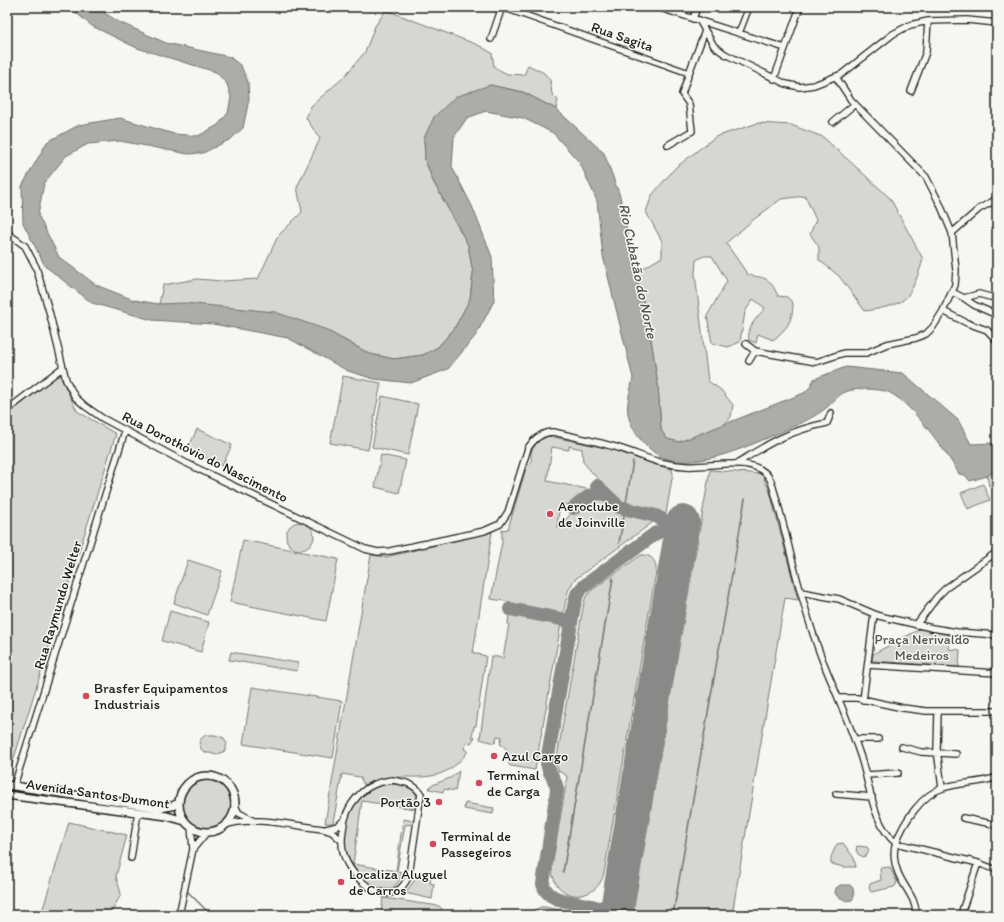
<svg xmlns="http://www.w3.org/2000/svg" width="1004" height="922" font-family="Itim,sans-serif">
<style>
.green{fill:#d6d6d2;stroke:#797977}
.water{fill:#acaca9;stroke:#727271}
.lines{fill:none;stroke-linecap:round;stroke-linejoin:round}
.stream{stroke:#727271;stroke-width:1.5}
.taxiway{stroke:#898987;stroke-width:14}
.runway{stroke:#898987;stroke-width:34}
.minor-casing{stroke:#1c1c1c;stroke-width:8}
.major-casing{stroke:#1c1c1c;stroke-width:10}
.minor{stroke:#f6f6f2;stroke-width:5.5}
.major{stroke:#f6f6f2;stroke-width:7}
.poi-dot{fill:#d1495b;stroke:#f6f6f2;stroke-width:1.5}
.labels{text-anchor:middle;dominant-baseline:central;stroke-width:3;stroke-linejoin:round;paint-order:stroke}
.street-label{font-size:14px;fill:#1c1c1c;stroke:#f6f6f2}
.poi-label{font-size:14px;fill:#1c1c1c;stroke:#f6f6f2;text-anchor:start}
.park-label{font-size:14px;fill:#545453;stroke:#f6f6f2}
.water-label{font-size:15px;font-style:italic;fill:#565654;stroke:#f6f6f2}
</style>
<rect width="100%" height="100%" fill="#f6f6f2"/>
<filter id="ink" filterUnits="userSpaceOnUse"><feTurbulence type="fractalNoise" baseFrequency=".025" numOctaves="2"/><feDisplacementMap in="SourceGraphic" scale="8" xChannelSelector="R" yChannelSelector="G"/><feConvolveMatrix kernelMatrix="1 2 1 2 8 2 1 2 1" color-interpolation-filters="sRGB"/></filter>
<g filter="url(#ink)">
<path class="green" d="M386,10l92,35 14,8 2,14 13,7 17,1 4,-10 16,8 6,7 2,14 6,6 -2,9 -33,-17 -33,-7 -66,53 1,22 8,21 35,64 5,28 -3,26 -16,30 -16,18 -15,8 -29,4 -24,-5 -46,-25 -165,-25 4,-19 34,-6 25,2 36,-2 20,-43 24,-24 -5,-25 23,-48 -14,-21 5,-12 33,-29 21,-25 10,-26z
M758,123l33,2 32,12 67,61 33,61c-3,11 -11,36 -21,42 -11,6 -24,8 -37,10l-26,-35 -20,-16v-13l-9,-13 6,-14 -11,-24 -24,3 -28,21 -27,23 22,32c19,3 22,3 30,21l9,1 6,6c0,18 -6,26 -20,37l-15,-6 -2,9 -7,-3c-3,-13 8,-22 16,-32l-12,-9 -8,13 -5,30 -12,5 -16,-4 -5,-27 20,-35 -15,-25h-8l-8,4 -1,14 13,107 13,9 12,15 -2,12 -8,9 -44,16 -12,-3 -6,-9 -3,-45 -11,-72 -9,-28 -3,-12 27,-16v-16l-16,-29 6,-17 23,-27 40,-31z
M59,374l18,37 39,23 -107,340h-2v-359z
M343,376l38,7 -13,67 -38,-7z
M382,396l36,8 -10,51 -36,-8z
M197,429l35,16 -10,21 -34,-17z
M549,436l62,13 49,17 12,3 1,4 -7,41 -41,-9 -8,-4 -34,-39 -1,-13 -13,-3v4l-17,-3 -5,34 45,9 -19,16 -13,-3 -3,24h4c4,-10 29,-34 40,-31 6,2 12,12 19,15 11,5 26,4 36,9l-82,60 -6,11 -5,23 -2,1 -51,-9 1,-4 -20,-3 11,-57v-12l6,-1 19,-64 4,-2c1,-2 0,-4 0,-7 -1,-9 10,-18 18,-20z
M381,455l25,5 -7,33 -24,-6z
M997,469v15l-8,2 -2,-10z
M710,470l52,4 8,18 28,108 -13,-2 -53,317h-100z
M983,484l7,16 -22,9 -7,-16z
M286 536a14 14 0 1 1 28 0a14 14 0 1 1-28 0Z
M492,532l-19,121 13,3 -10,70h-2l-2,11h3l-4,6 -4,-1 -3,7 4,2c-31,44 -64,14 -104,34l-4,-8 -18,-3 -9,49h-8l46,-268 15,2z
M243,540l95,19 -12,62 -96,-19z
M641,555c11,-1 16,7 15,17l-52,301c-6,27 -41,30 -50,6 -2,-4 -2,-8 -2,-12l15,-89 -1,-3 -8,-4 -2,-8 28,-161 2,-6 6,-6z
M188,560l34,11 -15,44 -33,-12z
M170,611l39,11 -8,30 -39,-11z
M509,612l50,10 2,2 -26,146 -24,-4 -2,-1c-1,-9 1,-16 -9,-21l2,-7 -5,-1 -2,7 -15,-4 11,-83 12,2 6,-34h-1z
M920,629l30,6 -1,14 11,1 -1,17 -87,-6 1,-7z
M231,652l67,11 -1,8 -68,-11z
M252,687l90,14 -9,57 -90,-14z
M205,735h10l9,3 3,6 -2,7 -9,4 -6,-2h-5l-4,-4 -2,-8z
M459,771l-4,20 -11,-2 -1,3 -14,-3 1,-3 20,-8z
M183 804a24 24 0 1 1 48 0a24 24 0 1 1-48 0Z
M390,784l15,1 10,5 2,6 -2,13 -53,-8 -9,63 43,7 7,-52 11,2 -1,3 -8,1 -8,46 5,1c-6,29 -34,16 -46,0 -18,-23 -15,-63 11,-80 6,-5 15,-7 23,-8z
M465,803l29,5 -1,6 -29,-5z
M69,822l58,13 -11,41 5,18 -11,21h-69z
M843,843l11,15 2,9h-12l-13,-3v-7l5,-11 1,-2z
M857,846l10,1 2,3 -2,5 -4,2 -5,-3 -2,-4z
M890,867l7,15 -1,3 -2,2 -23,5 -2,-4 1,-4 11,-4 -1,-12z
M415,875l16,3 -1,5 4,1 -2,15 -27,-6 9,-12z
M383,898l56,8 4,4 -1,5h-61z
M541,907h4l29,6 5,2h-50l5,-5z"/>
<path class="water" d="M69,7h26l24,15 47,21 64,14 11,9 7,16 1,17 -6,29 -12,11 -28,14 -15,1 -68,-13 -32,3 -22,12 -22,27 -6,32 21,42 37,28 38,15 25,4 25,-1 91,9 49,17 46,25 24,5 29,-4 15,-8 16,-18 16,-30 3,-26 -5,-28 -35,-64 -8,-21 -1,-22 10,-21 21,-20 35,-12 33,7 33,17 48,44 16,43 18,89 9,28 11,72 3,45 6,9 12,3 125,-49 6,-6 4,-8 32,-12 57,6 55,47 13,24 23,-1 3,-4v30l-10,7 -17,5 -5,-6 -6,-1c-11,-20 -52,-78 -74,-83 -12,-2 -30,-4 -42,2 -7,4 -13,13 -21,18 -14,10 -32,17 -48,24 -30,13 -85,38 -116,20 -4,-2 -7,-5 -10,-8 -9,-7 -18,-21 -20,-33 -2,-11 3,-25 5,-36l-30,-122 -6,-55 -17,-38 -27,-30 -30,-15 -37,-7 -19,7 -13,19 -2,30 20,39 20,51 2,44 -18,34 -28,34 -37,14 -37,-4 -26,-8 -60,-33 -75,-14 -61,-4 -60,-17 -47,-37 -22,-43 -1,-37 25,-44 32,-17 41,-7 54,16 24,2 20,-11 10,-12 3,-16 -4,-13 -11,-12 -79,-24 -45,-22z
M840,885h10l3,3 1,9 -2,3 -5,1 -10,-5 -2,-3 1,-5z"/>
<g class="lines">
<path class="stream" d="M626,503l7,-42
M619,543l5,-27
M563,872l50,-294
M188,892l23,23
M673,915l72,-416"/>
<path class="taxiway" d="M597,486l22,21 37,9 5,3 15,15
M574,508c9,-7 19,-18 31,-14
M510,609l61,12
M599,908c9,-1 15,-4 20,-11
M610,915c-17,-17 -61,-6 -67,-31l14,-94c0,-10 -10,-17 -10,-29l27,-155 3,-12 6,-7 73,-54c14,-5 22,-3 23,13"/>
<path class="runway" d="M616,915l67,-393"/>
<defs>
<path id="minor" d="M502,7l187,66
M657,7l128,41
M693,19l4,-12
M699,20l15,26 11,8 61,30 14,3 14,-2 28,-11 51,-40 17,-9 18,-4 39,-1 30,3
M739,33l10,-26
M491,39l11,-32
M774,79l26,-72
M911,91l15,-39 2,-31
M833,122l22,-18
M668,145l24,-14 -3,-27 -7,-10 7,-21 16,-42
M7,233l18,13 11,21 13,44 17,69 9,17 10,9 17,12 82,44 181,87 13,3 12,-1 94,-20 16,-7 8,-12 20,-64c6,-9 14,-16 25,-16 22,5 45,10 66,16 25,8 40,17 67,18 25,2 72,-13 85,15 12,37 19,75 30,112 6,22 13,45 21,66 13,32 27,63 38,96 10,28 12,69 36,88l82,20 19,7
M952,233l27,-24 18,-10
M952,292l12,6 15,-4 11,3 7,-1
M964,298l10,7 23,10
M943,311l24,12 20,7 10,11
M746,344l9,7 61,11 28,-9h22l21,-9 29,-6 10,-4 7,-7 10,-16 12,-26 1,-15 -4,-37 -12,-29 -14,-27 -75,-77 -15,-23
M749,361l6,-10
M7,410l55,-42
M736,464c33,-21 52,-33 91,-41l4,-10
M801,592l38,7 40,17 53,12 25,4 40,3
M916,625l21,-28 9,-9 51,-36
M868,665l129,8
M839,698h18l46,10 23,3h71
M863,700l11,-86
M938,712l-1,38 5,38
M855,739h23
M902,747l19,5 35,2
M867,775l31,-2
M392,780c12,2 22,3 29,14l-12,81c-14,36 -49,12 -62,-12 -5,-10 -6,-22 -4,-33 1,-13 5,-23 14,-33 10,-11 20,-15 35,-17z
M14,786l111,-355
M836,794l36,3
M234,804l5,9 13,7
M963,818l34,7
M225,825c27,-10 69,1 98,4l9,3 9,8
M326,829l12,-3 6,-6
M193,849l14,-17
M131,858l7,-46
M962,911l16,-48
M179,915l14,-66 -2,-22
M916,915c1,-17 -14,-29 -19,-45 -3,-8 -4,-19 -1,-27 7,-20 26,-49 47,-55 17,-6 36,-4 54,-11"/>
<path id="major" d="M179 804a28 28 0 1 1 56 0a28 28 0 1 1-56 0Z
M7,785l153,23 12,-2 7,-3
M7,795l160,21 18,5"/>
</defs>
<use href="#minor" class="minor-casing"/>
<use href="#major" class="major-casing"/>
<use href="#minor" class="minor"/>
<use href="#major" class="major"/>
</g>
</g>
<g class="poi-dot">
<circle cx="550" cy="514" r="4"/>
<circle cx="86" cy="696" r="4"/>
<circle cx="494" cy="756" r="4"/>
<circle cx="479" cy="783" r="4"/>
<circle cx="439" cy="802" r="4"/>
<circle cx="433" cy="844" r="4"/>
<circle cx="341" cy="882" r="4"/>
</g>
<g class="labels">
<g class="street-label">
<text transform="translate(622 37) rotate(19)">Rua Sagita</text>
<text transform="translate(205 457) rotate(27)">Rua Dorothóvio do Nascimento</text>
<text transform="translate(58 605) rotate(-73)">Rua Raymundo Welter</text>
<text transform="translate(98 794) rotate(8)">Avenida Santos Dumont</text>
</g>
<g class="poi-label">
<text x="558" y="506">Aeroclube<tspan x="558" dy="16">de Joinville</tspan></text>
<text x="94" y="688">Brasfer Equipamentos<tspan x="94" dy="16">Industriais</tspan></text>
<text x="502" y="756">Azul Cargo</text>
<text x="487" y="775">Terminal<tspan x="487" dy="16">de Carga</tspan></text>
<text x="431" y="802" text-anchor="end">Portão 3</text>
<text x="441" y="836">Terminal de<tspan x="441" dy="16">Passegeiros</tspan></text>
<text x="349" y="874">Localiza Aluguel<tspan x="349" dy="16">de Carros</tspan></text>
</g>
<g class="park-label">
<text x="922" y="639">Praça Nerivaldo<tspan x="922" dy="16">Medeiros</tspan></text>
</g>
<g class="water-label">
<text transform="translate(638 271) rotate(78)">Rio Cubatão do Norte</text>
</g>
</g>
<rect width="1004" height="922" fill="none" stroke="#f6f6f2" stroke-width="24"/>
<rect x="12" y="12" width="980" height="898" fill="none" stroke="#1c1c1c" stroke-width="1.5" filter="url(#ink)"/>
</svg>
